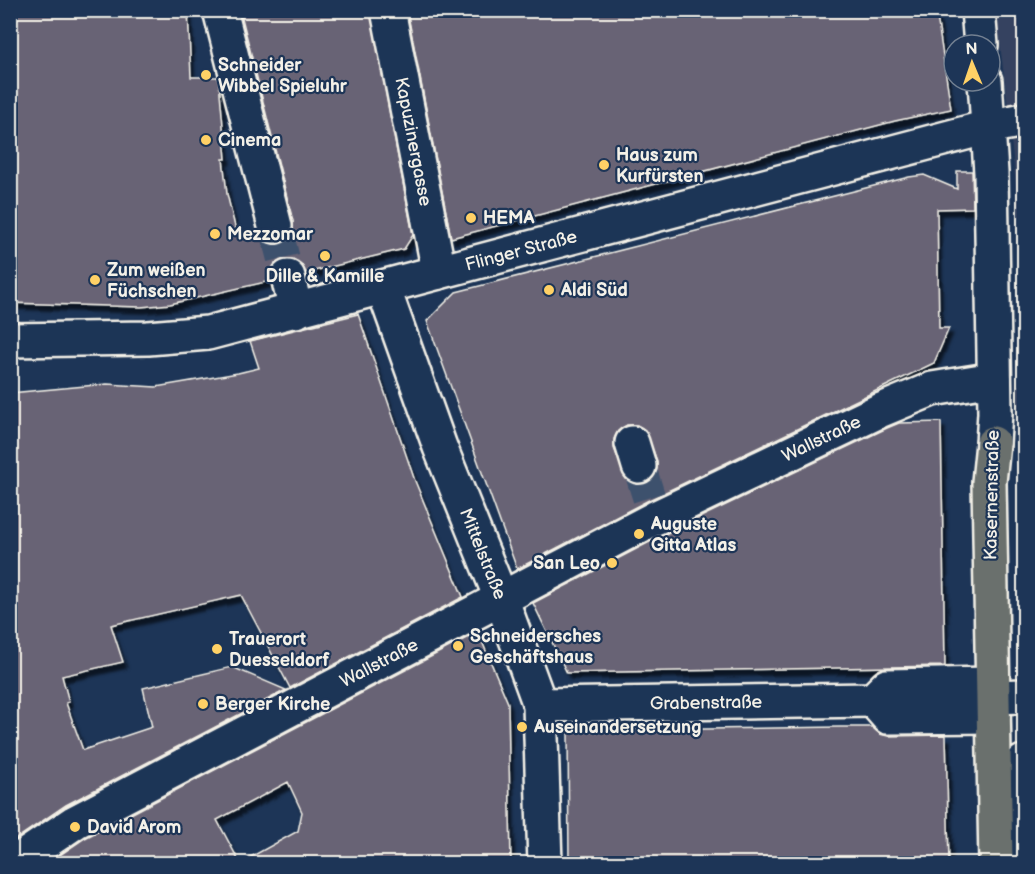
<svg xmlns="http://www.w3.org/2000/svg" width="1035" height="874" font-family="'Balsamiq Sans',sans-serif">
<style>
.built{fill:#344360}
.building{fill:#686374;stroke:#f4f1e8;stroke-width:1.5;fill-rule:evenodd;filter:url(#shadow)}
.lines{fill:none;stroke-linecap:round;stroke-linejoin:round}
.minor-tunnel{stroke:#3d516d;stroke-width:33;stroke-dasharray:33 16;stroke-linecap:butt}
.minor-casing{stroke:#f4f1e8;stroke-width:38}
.major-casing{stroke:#f4f1e8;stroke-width:38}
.minor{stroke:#1d3557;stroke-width:33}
.major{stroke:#6a706d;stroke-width:33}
.poi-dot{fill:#ffd166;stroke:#1d3557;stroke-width:2}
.labels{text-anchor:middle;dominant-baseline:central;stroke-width:4.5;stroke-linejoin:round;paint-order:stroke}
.poi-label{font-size:18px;font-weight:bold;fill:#f4f1e8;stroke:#1d3557;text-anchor:start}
.street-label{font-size:18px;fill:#f4f1e8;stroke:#1d3557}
</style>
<defs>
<filter id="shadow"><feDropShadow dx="3.5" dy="6" stdDeviation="1.5" flood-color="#0009"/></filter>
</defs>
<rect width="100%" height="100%" fill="#1d3557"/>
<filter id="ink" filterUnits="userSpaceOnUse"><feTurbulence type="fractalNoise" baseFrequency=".0167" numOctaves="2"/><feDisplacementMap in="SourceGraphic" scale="12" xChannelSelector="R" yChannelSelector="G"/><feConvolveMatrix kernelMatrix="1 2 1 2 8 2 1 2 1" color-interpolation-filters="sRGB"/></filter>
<g filter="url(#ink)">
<path class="built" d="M996,11h28v251l-17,-161z
M1018,385h6v479v-1z"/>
<path class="building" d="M10,10h178l3,67h27l1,5 7,77h-3l4,35 10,41 20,-5 5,9 7,5h10l9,-5 5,-9v-9l-53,-211h130l43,225 -9,14 -98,24 -5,-9 -8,-5h-9l-9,5 -5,8v9l-100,23 -29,3 -131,-4z
M407,10h529l15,99 -56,12 -444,117z
M957,171h15l1,37 -36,1 2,119h10l-15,35 -287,138 -130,68 -90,-248 29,-29 453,-115 15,-2 33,14zM627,425h10l8,5 12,31v9l-4,8 -9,6h-10l-8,-5 -12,-31v-9l4,-8z
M358,314l57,167 48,116 -173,91 -49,-93 -130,30 12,37 -61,14 7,26 -3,1 17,47 69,-23 -9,-39 89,-21 54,23 -220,115 -56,38v-450l97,-9 49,3 82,-14 21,-5 -9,-27z
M941,422l4,244 -378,7 -34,-70 130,-68 224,-107 12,-5z
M478,632l30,71 3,161h-464l38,-26zM288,782l14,30 -4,19 -58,32 -23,-43z
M840,727h32l8,7 8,2 58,-1 3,129h-380l-1,-133z"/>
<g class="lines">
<path class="minor-tunnel" d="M275,226l13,51
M639,466l12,38"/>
<defs>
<g id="minor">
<path d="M220,10l55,216"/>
<path id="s1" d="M388,10l51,262"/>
<path d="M978,10l3,35"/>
<path d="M985,81l6,92 4,240 -2,30"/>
<path d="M288,277l8,34"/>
<path id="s2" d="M383,287l57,160 61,151 39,107 5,159"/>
<path id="s3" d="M10,340l138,-2 60,-5 784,-207 32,-6"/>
<path d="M632,443l7,23"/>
<path d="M993,697l31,-1"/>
<path d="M873,700l15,17 105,-1"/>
<path id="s4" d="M540,705l333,-5 14,-14 106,-2"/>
<path d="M1023,762l1,102"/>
<path id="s5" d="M13,864l62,-42 580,-304 224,-107 53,-22 62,-10"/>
</g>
<path id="major" d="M993,443l-4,39 7,382"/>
</defs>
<use href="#minor" class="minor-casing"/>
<use href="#major" class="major-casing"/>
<use href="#minor" class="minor"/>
<use href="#major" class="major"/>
</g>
</g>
<g class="poi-dot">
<circle cx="206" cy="75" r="6"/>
<circle cx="206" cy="140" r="6"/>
<circle cx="604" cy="165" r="6"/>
<circle cx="471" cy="218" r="6"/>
<circle cx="215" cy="234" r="6"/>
<circle cx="325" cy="256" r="6"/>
<circle cx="95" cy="280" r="6"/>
<circle cx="549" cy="290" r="6"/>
<circle cx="639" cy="534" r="6"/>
<circle cx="612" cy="563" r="6"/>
<circle cx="458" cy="646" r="6"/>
<circle cx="217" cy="649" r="6"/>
<circle cx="203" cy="704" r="6"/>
<circle cx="522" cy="727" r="6"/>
<circle cx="75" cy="827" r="6"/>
</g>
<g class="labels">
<g class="poi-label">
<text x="218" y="65">Schneider<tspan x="218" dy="21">Wibbel Spieluhr</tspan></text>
<text x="218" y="140">Cinema</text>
<text x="616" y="155">Haus zum<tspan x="616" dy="21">Kurfürsten</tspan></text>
<text x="483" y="218">HEMA</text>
<text x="227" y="234">Mezzomar</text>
<text x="107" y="270">Zum weißen<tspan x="107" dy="21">Füchschen</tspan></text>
<text x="325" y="276" text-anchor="middle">Dille &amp; Kamille</text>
<text x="561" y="290">Aldi Süd</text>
<text x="651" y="524">Auguste<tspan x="651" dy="21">Gitta Atlas</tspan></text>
<text x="600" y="563" text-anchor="end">San Leo</text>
<text x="470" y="636">Schneidersches<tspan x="470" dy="21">Geschäftshaus</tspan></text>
<text x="229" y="639">Trauerort<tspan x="229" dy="21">Duesseldorf</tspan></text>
<text x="215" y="704">Berger Kirche</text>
<text x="534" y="727">Auseinandersetzung</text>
<text x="87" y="827">David Arom</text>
</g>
<g class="street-label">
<text stroke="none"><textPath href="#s1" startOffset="134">Kapuzinergasse</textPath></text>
<text stroke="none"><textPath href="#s3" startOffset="522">Flinger Straße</textPath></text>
<text stroke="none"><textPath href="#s5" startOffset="914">Wallstraße</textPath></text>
<text transform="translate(992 495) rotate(-89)">Kasernenstraße</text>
<text stroke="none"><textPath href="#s2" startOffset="285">Mittelstraße</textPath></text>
<text stroke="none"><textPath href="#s5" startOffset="418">Wallstraße</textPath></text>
<text stroke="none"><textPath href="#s4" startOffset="166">Grabenstraße</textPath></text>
</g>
</g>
<rect width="1035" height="874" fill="none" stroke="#1d3557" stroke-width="36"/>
<rect x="18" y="18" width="999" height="838" fill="none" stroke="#f4f1e8" stroke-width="2" filter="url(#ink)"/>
<g transform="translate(972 63) rotate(358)"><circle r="28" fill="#1d3557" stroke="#738091" stroke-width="1.5"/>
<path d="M0-4.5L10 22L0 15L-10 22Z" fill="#ffd166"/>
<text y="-9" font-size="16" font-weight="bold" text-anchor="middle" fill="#f4f1e8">N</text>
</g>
</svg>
